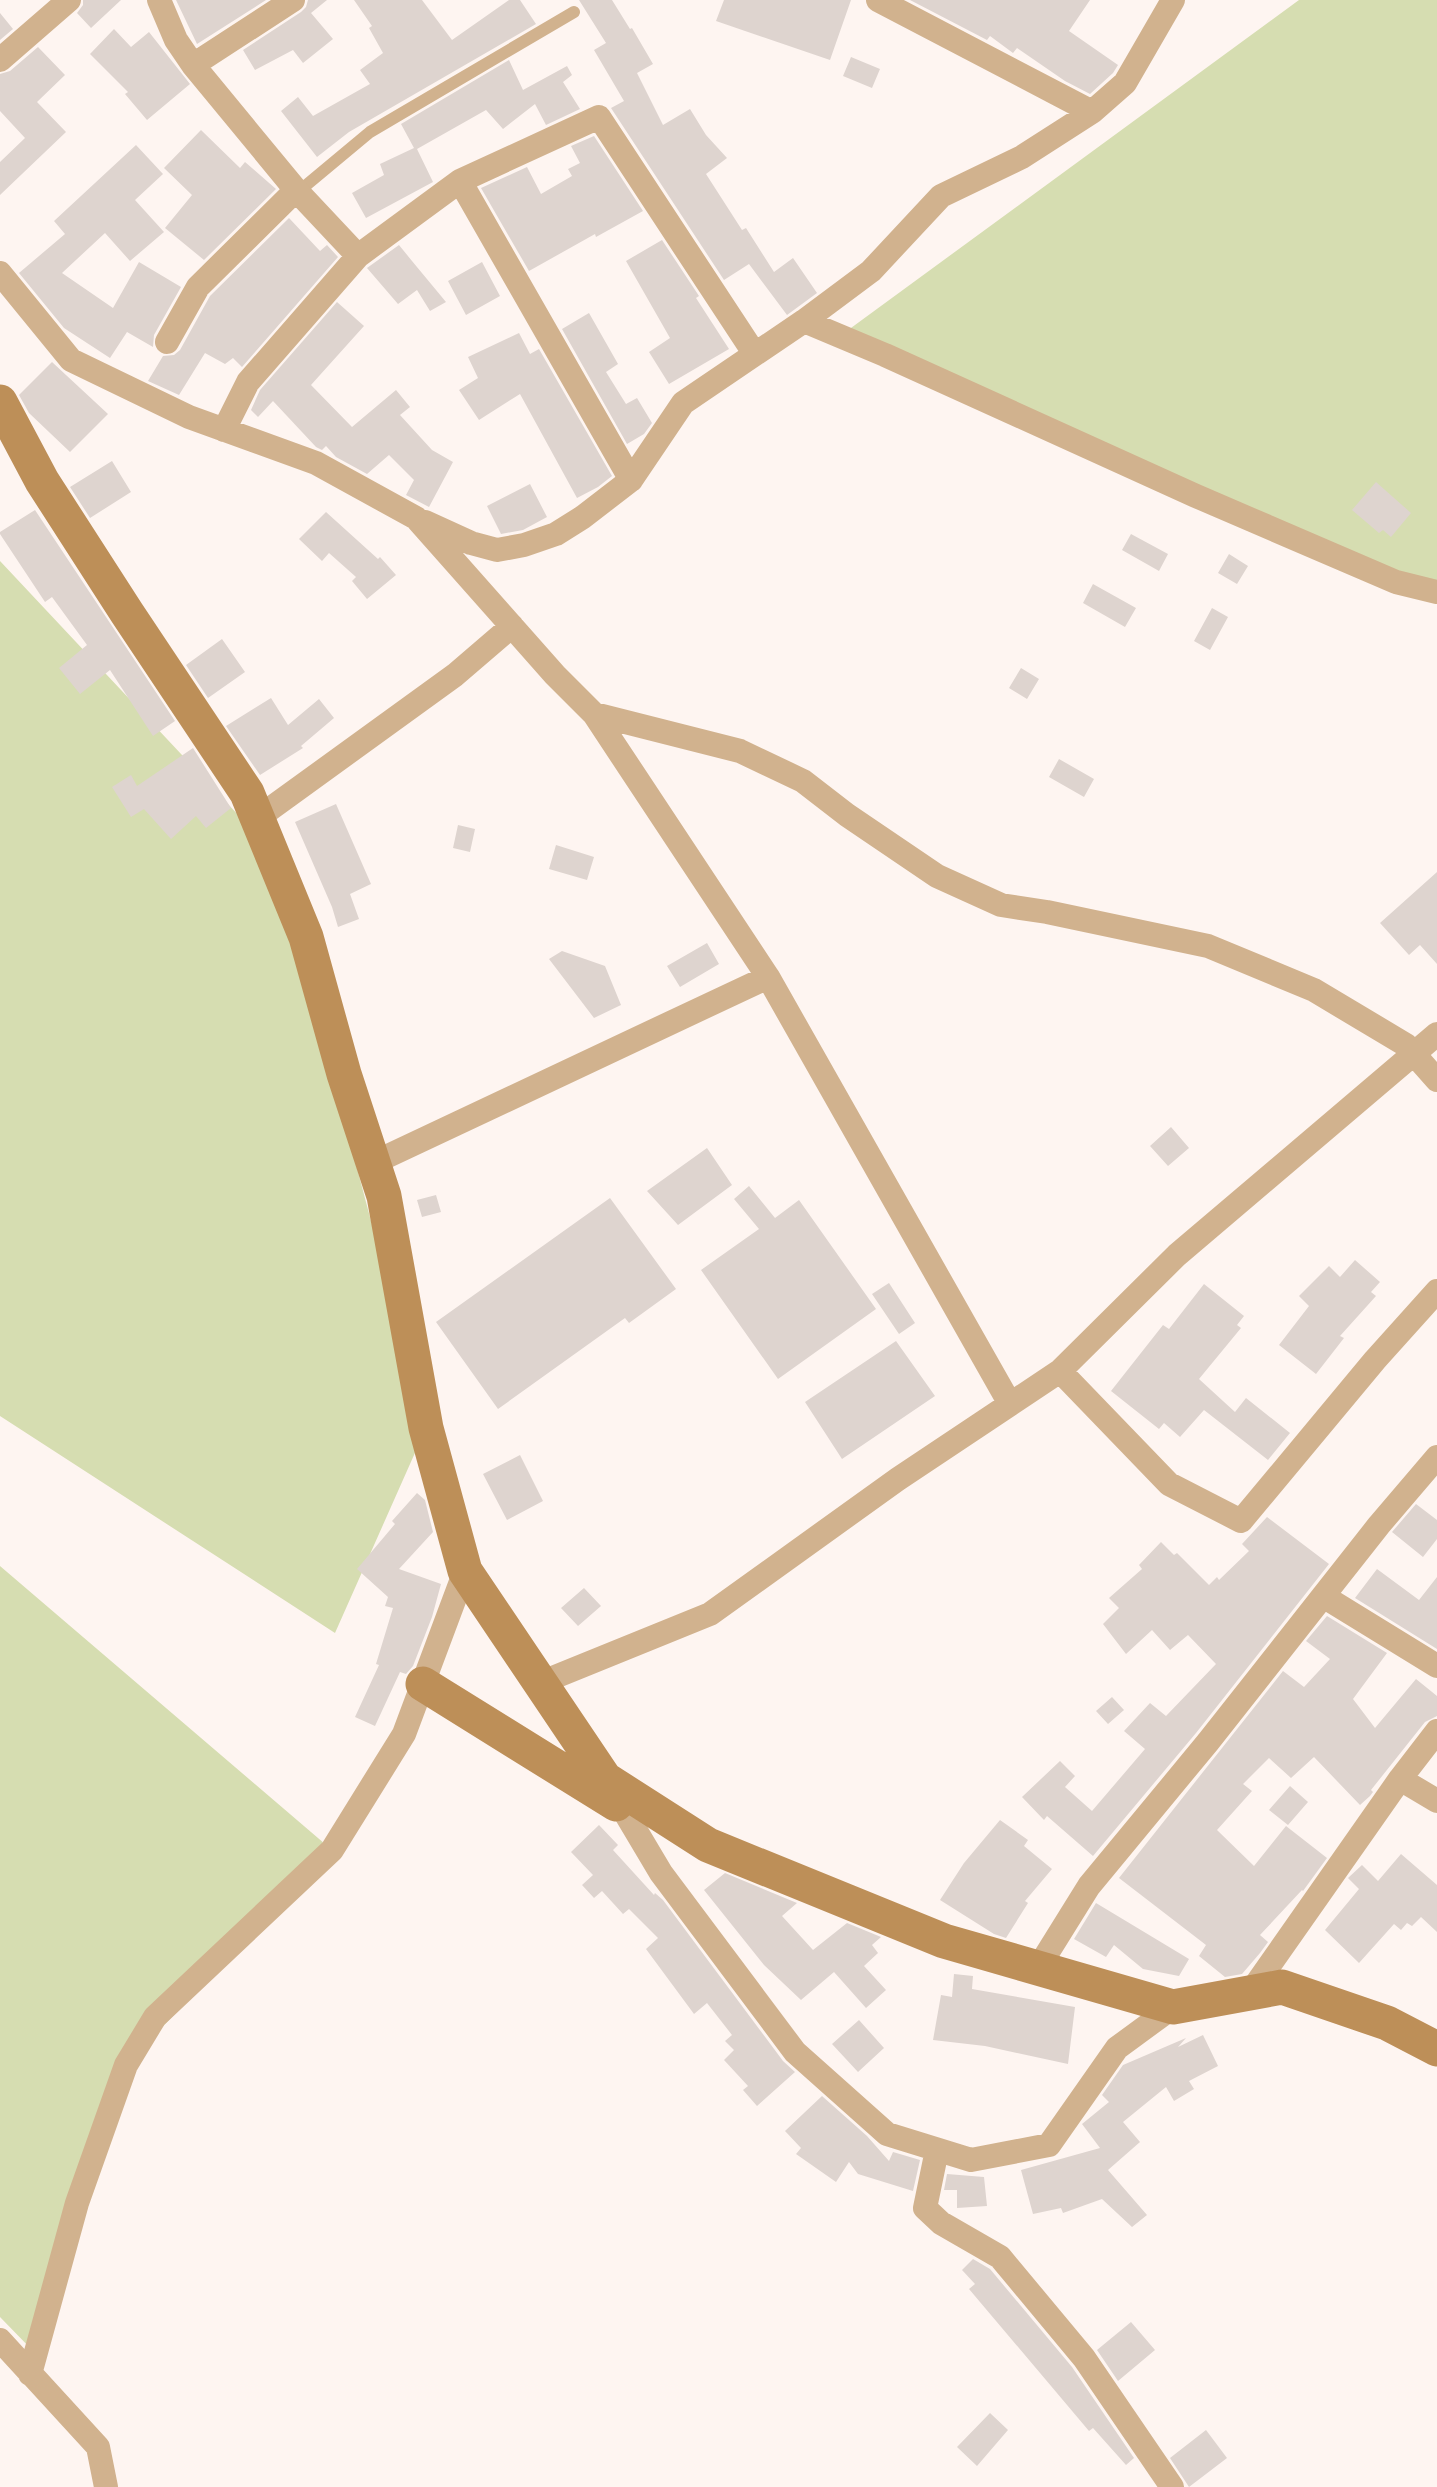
<svg xmlns="http://www.w3.org/2000/svg" width="1437" height="2487" font-family="'Crimson Pro',serif">
<style>
.green{fill:#d6ddb1}
.building{fill:#ded4cf}
.lines{fill:none;stroke-linecap:round;stroke-linejoin:round}
.lane{stroke:#d1b28e;stroke-width:12}
.street{stroke:#d1b28e;stroke-width:24}
.secondary{stroke:#bd8f58;stroke-width:35}
</style>
<rect width="100%" height="100%" fill="#fef5f1"/>
<path class="green" d="M1299,0h138v592l-597,-256z
M0,561l273,291 153,576 -91,205 -335,-217z
M0,1566l332,284 -206,215 -91,288 -35,-36z"/>
<path class="building" d="M83,0h38l-30,28 -14,-15 6,-8z
M176,0h90l-69,44z
M308,0h19l-16,13 22,26 -30,24 -10,-13 -38,20 -12,-20 58,-38 5,-5z
M354,0h68l30,40 57,-40h11l16,24 -187,108 -32,25 -36,-46 17,-14 15,19 57,-32 -10,-14 23,-17 -14,-25 3,-2z
M579,0h33l18,29 2,-1 21,36 -16,9 26,52 27,-16 16,26 21,23 -21,16 36,56 4,-2 28,44 19,-14 24,35 -30,22 -38,-51 -25,16 -113,-172 13,-7 -30,-51 12,-7z
M724,0h127l-21,60 -114,-39z
M910,0h180l-21,31 49,34 -5,8 -23,21 -25,-13 -48,-33 -4,5 -23,-17 -3,4z
M0,13l13,16 -13,11z
M114,29l17,18 18,-15 41,52 -43,36 -22,-26 3,-2 -38,-38z
M38,47l27,28 -28,27 29,30 -66,63v-33l25,-24 -25,-27v-37l10,-3z
M851,57l29,12 -8,19 -29,-12z
M509,60l14,30 44,-24 5,9 -9,7 17,27 -34,16 -11,-21 -32,25 -17,-19 -69,39 16,33 -67,36 -14,-25 32,-18 -4,-11 34,-16 -13,-24z
M201,130l39,38 5,-6 31,27 -72,71 -39,-32 27,-33 -28,-27z
M594,136l49,75 -47,26 -1,-3 -66,37 -48,-83 46,-21 14,27 31,-18 -4,-7 12,-6 -9,-17z
M136,145l27,29 -28,26 29,32 -34,29 -25,-28 -43,40 51,35 26,-46 42,25 -27,48 -1,12 -26,-15 -17,26 -46,-30 -45,-55 46,-39 -11,-13z
M289,218l31,33 7,-6 11,12 -96,110 -9,-9 -8,6 -20,-11 -26,42 -31,-14 15,-25 11,-1 6,-5 30,-54z
M662,240l37,56 -3,2 33,51 -60,35 -20,-32 21,-14 -44,-77z
M399,245l13,16 34,41 -16,9 -13,-21 -19,14 -31,-36z
M482,262l18,34 -34,19 -18,-34z
M337,302l27,24 -53,59 41,42 44,-37 14,17 -10,8 32,35 21,12 -24,45 -23,-12 8,-15 -25,-25 -22,19 -31,-17 -10,-11 -4,4 -6,-3 -43,-46 -15,16 -7,-7 9,-20z
M589,313l29,51 -12,8 20,32 11,-6 15,25 -8,11 -17,10 -65,-115z
M519,333l11,21 9,-5 73,127 -14,11 -21,11 -57,-104 -41,26 -20,-30 19,-12 -10,-21z
M52,362l56,52 -38,38 -41,-39 -10,-18z
M112,461l19,31 -41,26 -20,-31z
M1376,482l35,31 -20,24 -8,-7 -4,3 -27,-23z
M530,484l17,33 -24,13 -22,4 -14,-28z
M35,510l140,211 -22,15 -43,-66 -30,24 -21,-26 28,-23 -35,-48 -7,5 -45,-68v-2z
M326,512l52,47 2,-2 16,18 -29,24 -15,-18 4,-4 -27,-24 -7,8 -23,-22z
M1131,534l37,20 -9,17 -37,-21z
M1229,554l19,12 -11,18 -19,-11z
M1093,584l43,24 -11,19 -42,-24z
M1212,608l16,9 -18,33 -16,-9z
M222,639l23,33 -37,26 -22,-33z
M1021,668l18,11 -12,20 -18,-11z
M271,698l17,27 31,-26 15,19 -33,28 2,2 -43,27 -34,-49z
M193,748l38,60 -25,20 -10,-12 -25,23 -27,-30 -13,8 -19,-30 19,-12 6,11z
M1059,759l35,20 -10,18 -35,-20z
M336,804l35,80 -21,10 9,25 -21,8 -6,-20 -37,-85z
M458,825l17,4 -5,23 -17,-4z
M556,845l38,12 -7,23 -38,-11z
M1437,872v92l-17,-19 -11,10 -29,-32z
M707,943l12,21 -39,23 -13,-21z
M562,951l43,15 16,39 -27,13 -45,-59z
M1171,1127l18,21 -21,18 -18,-20z
M707,1148l25,37 -54,40 -31,-34z
M749,1186l26,32 24,-18 77,109 -98,70 -77,-109 58,-41 -25,-30z
M436,1195l5,17 -19,5 -5,-17z
M610,1198l66,91 -47,34 -4,-5 -127,91 -62,-87z
M1355,1260l25,22 -9,10 5,4 -36,40 4,2 -28,36 -37,-29 30,-39 -10,-10 30,-30 11,11z
M889,1283l26,40 -16,11 -27,-40z
M1204,1284l40,32 -7,9 4,3 -42,51 36,33 11,-14 44,35 -22,27 -64,-50 -24,27 -16,-14 -5,6 -48,-38 52,-66 6,4z
M896,1341l39,55 -93,63 -37,-57z
M520,1455l23,46 -36,19 -24,-46z
M417,1493l8,7 8,32 -34,37 42,15 -9,33 -19,49 -7,8 -6,-2 -25,54 -20,-9 24,-52 -3,-1 17,-56 -8,-2 3,-9 -31,-28 38,-45 -3,-3z
M1416,1504l21,16v19l-14,18 -31,-25z
M1267,1517l62,47 -133,169 -103,123 -46,-40 -3,4 -22,-23 38,-36 15,15 -10,11 27,24 53,-62 -21,-18 26,-28 16,13 50,-52 -28,-29 -18,15 -18,-20 -26,24 -23,-30 16,-16 -10,-10 33,-29 -3,-4 22,-23 13,13 3,-2 32,32 8,-8 2,3 30,-29 -7,-7z
M1377,1569l42,31 18,-23v72l-82,-51z
M584,1588l17,18 -23,20 -17,-18z
M1327,1616l60,37 -34,46 22,29 41,-49 21,17v20l-12,6 -54,68 2,2 -3,4 -10,9 -46,-48 -23,21 -22,-20 -26,26 9,7 -35,39 37,36 32,-40 41,32 -24,33 -1,-1 -42,45 8,7 -8,11 -18,21 -17,3 -26,-21 7,-11 -87,-67 164,-207 21,16 26,-28 -24,-18z
M1112,1697l12,13 -16,14 -12,-13z
M1290,1786l18,16 -20,23 -19,-15z
M1000,1820l28,20 -4,6 28,23 -27,32 3,2 -22,35 -12,-4 -54,-34 24,-37z
M599,1825l19,20 -5,5 41,45 1,-2 8,7 120,161 12,11 -38,34 -14,-16 5,-4 -24,-26 10,-10 -9,-9 7,-6 -25,-32 -13,11 -48,-65 12,-11 -29,-29 -6,5 -21,-23 -8,7 -12,-13 11,-10 -22,-23z
M1401,1854l36,31v47l-16,-15 -9,9 -5,-3 -6,7 -7,-6 -35,39 -34,-33 34,-41 -11,-11 14,-13 16,16z
M725,1873l72,30 -15,13 31,34 34,-27 34,14 -9,8 6,8 -14,13 22,24 -20,18 -32,-36 -33,28 -37,-35 -60,-75z
M1096,1903l93,56 -10,17 -36,-7 -29,-24 -8,12 -32,-18z
M954,1974l19,2 -1,13 103,18 -7,57 -83,-18 -52,-6 8,-45 11,2z
M859,2020l25,28 -26,24 -26,-28z
M1203,2035l15,31 -29,15 5,8 -20,12 -8,-14 -43,35 17,20 -32,28 39,45 -15,12 -30,-28 -39,14 -2,-5 -28,6 -12,-44 79,-22 -18,-24 27,-22 -7,-7 21,-30 63,-27 -8,9z
M822,2096l45,40 22,25 4,-9 27,8 -7,31 -55,-17 -9,-12 -13,20 -40,-28 5,-6 -16,-17z
M947,2174l37,3 3,29 -30,2v-18h-13z
M973,2259l17,10 82,98 62,91 -8,7 -33,-37 -4,3 -120,-142 6,-5 -13,-14z
M1131,2322l24,28 -37,31 -21,-31z
M990,2413l18,17 -31,36 -20,-19z
M1206,2430l21,28 -38,29 -19,-29z"/>
<g class="lines">
<path class="lane" d="M298,192l72,-60 204,-120"/>
<path class="street" d="M159,0l17,40 17,25 103,125 62,66 102,-75 171,299
M878,0l214,112 33,-29 48,-83
M0,60l69,-60
M193,65l100,-65
M460,181l139,-64 155,236
M0,273l71,87 118,57 127,46 100,55 139,157 39,39 146,37 63,30 44,34 90,61 64,29 46,7 161,34 106,44 92,55 31,35
M804,321l81,34 311,141 200,86 41,10
M167,342l31,-55 98,-97
M224,430l24,-48 110,-126
M425,522l46,21 26,7 27,-5 32,-11 27,-17 48,-37 52,-77 121,-82 67,-50 70,-75 81,-39 70,-45
M594,714l174,263 242,427
M259,817l196,-142 57,-49
M1437,1034l-260,221 -117,116 109,113 72,37 134,-161 62,-69
M373,1163l395,-186
M1323,1596l114,70
M540,1683l170,-69 188,-135 162,-108
M1400,1779l37,-48
M611,1789l50,84 134,179 92,82 84,26 78,-15 68,-97 56,-41
M1038,1968l51,-82 119,-144 171,-217 58,-68
M1250,1993l150,-214 37,22
M937,2150l-12,58 16,15 59,34 84,101 88,129
M0,2340l98,107 8,40
M30,2374l47,-171 49,-138 29,-48 177,-167 72,-116 61,-163"/>
<path class="secondary" d="M0,402l42,79 85,132 120,180 59,144 38,137 40,122 42,232 39,143 140,208 103,66 236,96 229,66 109,-20 105,36 50,26
M423,1684l193,120"/>
</g>
</svg>
